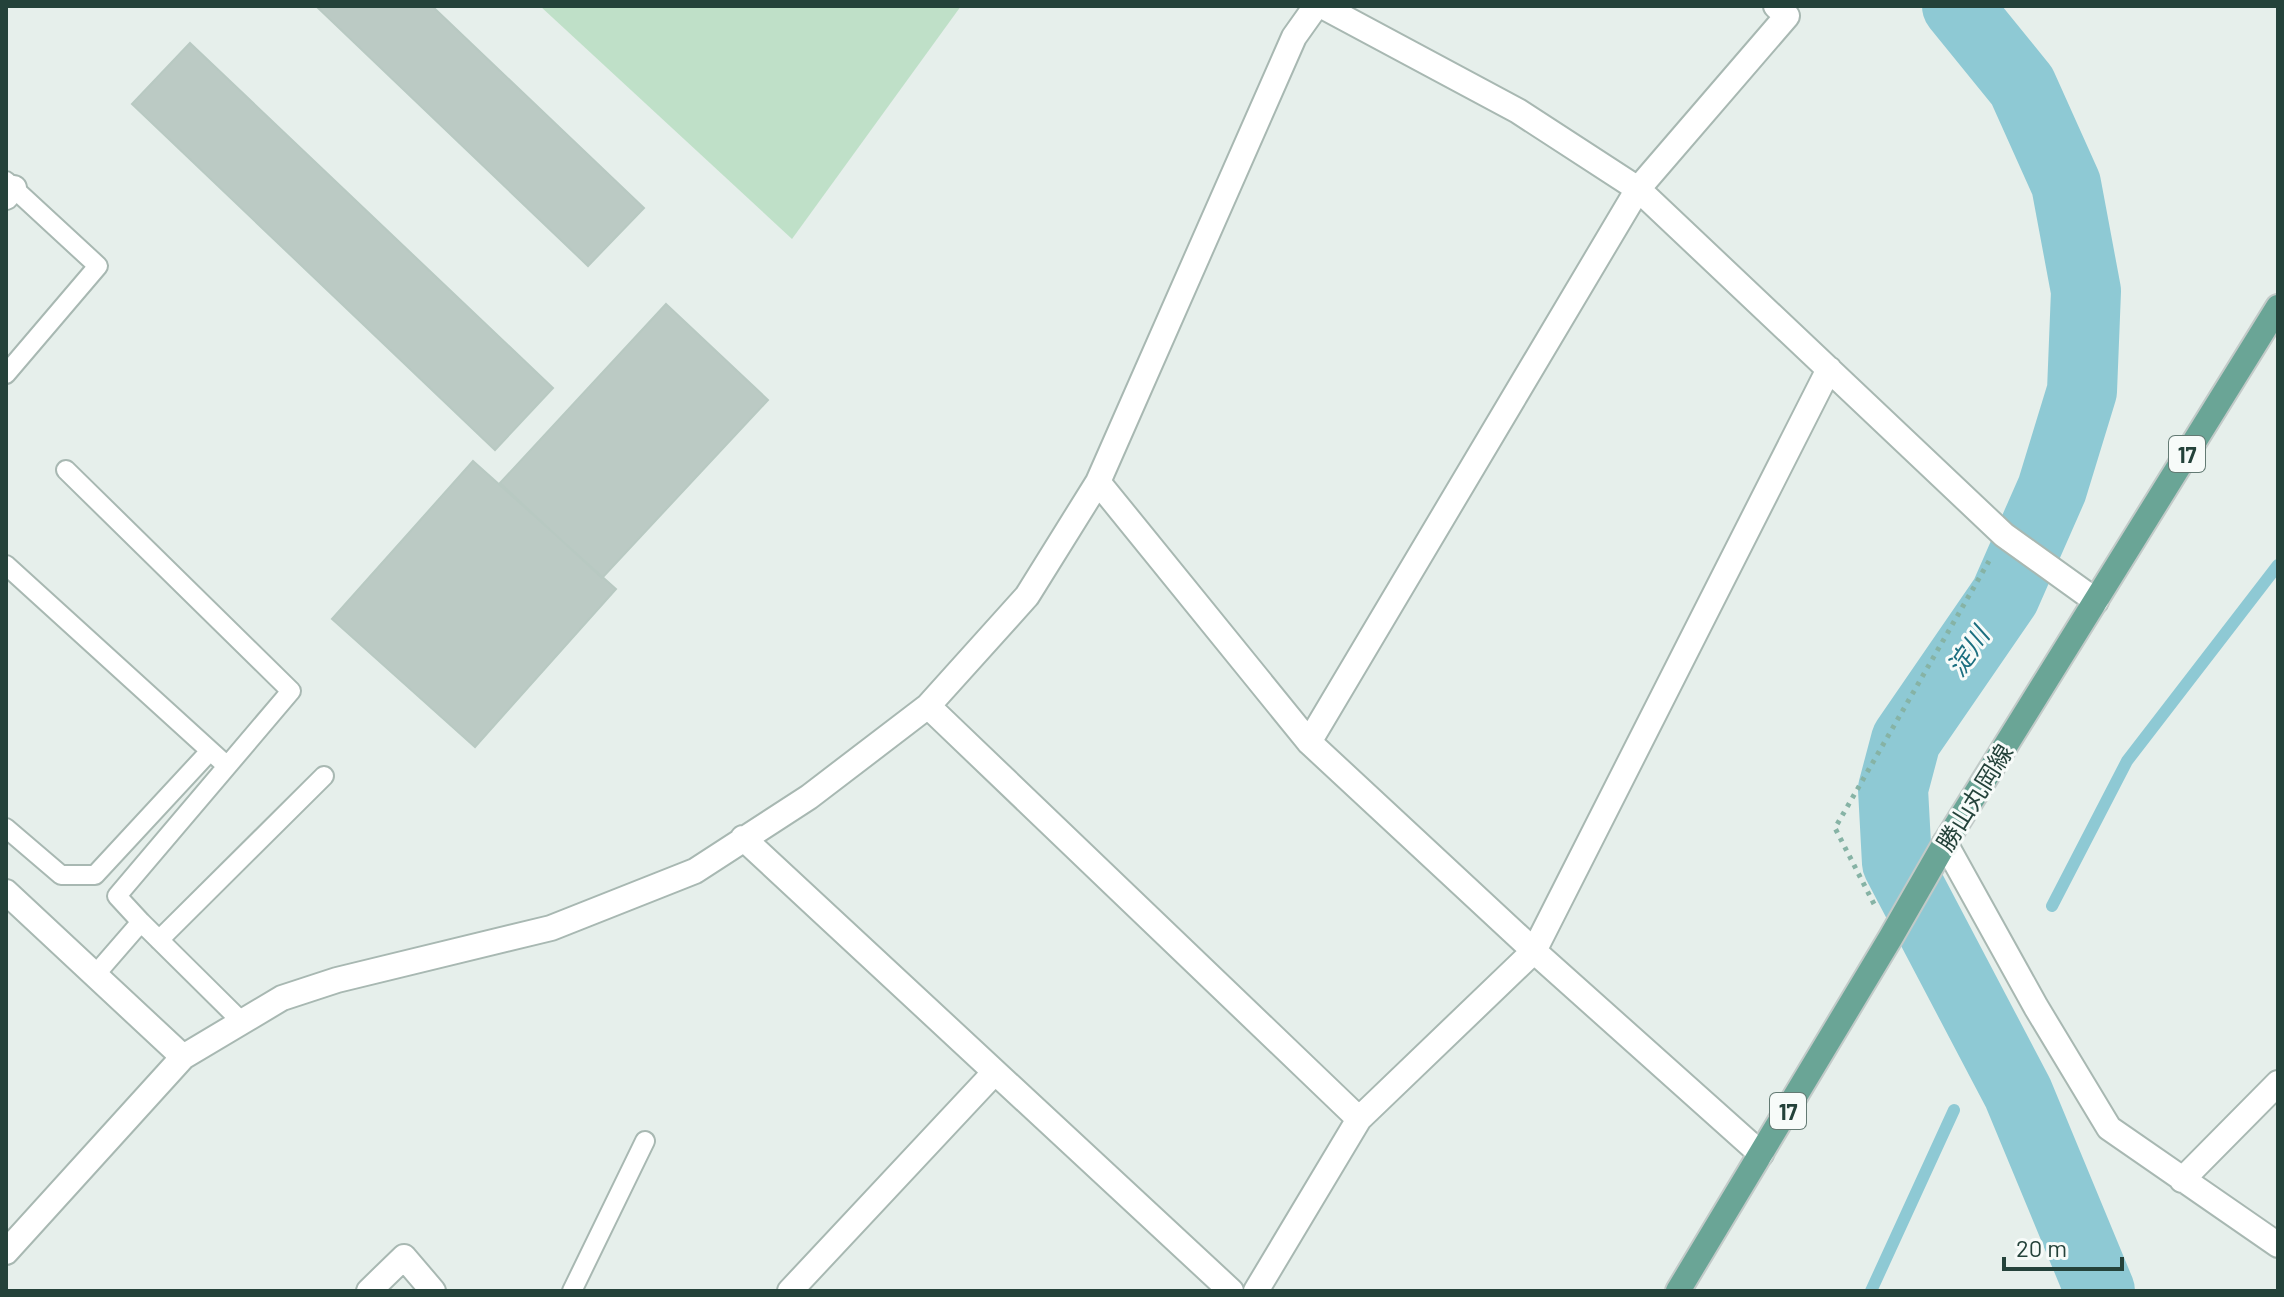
<svg xmlns="http://www.w3.org/2000/svg" width="2284" height="1297" font-family="Barlow,'Noto Sans JP',sans-serif">
<style>
.green{fill:#bfe0c8}
.lines{fill:none;stroke-linecap:round;stroke-linejoin:round}
.stream{stroke:#8ec9d4;stroke-width:12}
.river{stroke:#8ec9d4;stroke-width:70}
.building{fill:#bbcac4;stroke:#b8c9c2;stroke-width:2}
.lane-casing{stroke:#a8b8b2;stroke-width:22}
.street-casing{stroke:#a8b8b2;stroke-width:28}
.primary-casing{stroke:#c2cac8;stroke-width:28}
.path{stroke:#86b3a5;stroke-width:5;stroke-dasharray:4 6;stroke-linecap:butt}
.lane{stroke:#fff;stroke-width:18}
.street{stroke:#fff;stroke-width:24}
.primary{stroke:#6aa596;stroke-width:24}
.labels{text-anchor:middle;dominant-baseline:central;stroke-width:6;stroke-linejoin:round;paint-order:stroke}
.shield{fill:#f7fbf9;stroke:#637a73;stroke-width:2}
.shield-label{font-size:22px;font-weight:bold;fill:#24423a}
.street-label{font-size:24px;fill:#24423a;stroke:#f7fbf9}
.water-label{font-size:26px;font-style:italic;fill:#1c6f80;stroke:#f7fbf9}
</style>
<rect width="100%" height="100%" fill="#e6efeb"/>
<path class="green" d="M540,6h421l-169,233z"/>
<g class="lines">
<path class="stream" d="M2052,906l75,-145 151,-196
M1871,1291l83,-181"/>
<path class="river" d="M1957,6l65,80 44,98 20,107 -4,100 -30,98 -47,107 -99,144 -13,49 4,74 121,230 82,198"/>
</g>
<path class="building" d="M316,6h116l212,202 -56,58z
M190,43l363,345 -58,62 -363,-346z
M666,304l102,96 -166,178 -102,-95z
M473,461l143,128 -141,158 -143,-128z"/>
<g class="lines">
<defs>
<path id="lane" d="M6,181l92,85 -92,108
M66,470l225,221 -174,205 24,26
M6,565l221,201
M6,828l55,47h34l115,-124
M159,940l165,-164
M95,975l46,-53 101,100
M572,1291l73,-150"/>
<path id="street" d="M1322,6l196,105 120,78 366,346 92,66
M6,197l8,-9
M1098,482l211,260 225,209 227,203
M928,706l431,413
M1309,742l329,-553 149,-173 -11,-10
M743,838l488,453
M1945,843l91,164 73,121 169,117
M6,892l177,165
M2182,1180l96,-97
M6,1252l177,-195 99,-59 55,-18 214,-52 144,-57 114,-74 119,-91 99,-110 71,-114 196,-445 22,-31
M369,1291l35,-34 29,34
M790,1291l205,-219
M1256,1291l103,-172 175,-168 295,-582"/>
<path id="primary" d="M1678,1291l213,-354 54,-94 333,-536"/>
</defs>
<use href="#lane" class="lane-casing"/>
<use href="#street" class="street-casing"/>
<use href="#primary" class="primary-casing"/>
<path class="path" d="M1874,904l-39,-76 154,-267"/>
<use href="#lane" class="lane"/>
<use href="#street" class="street"/>
<use href="#primary" class="primary"/>
</g>
<g class="labels">
<g class="shield">
<rect x="2169" y="436" width="36" height="36" rx="6"/>
<rect x="1770" y="1093" width="36" height="36" rx="6"/>
</g>
<g class="shield-label">
<text x="2187" y="454">17</text>
<text x="1788" y="1111">17</text>
</g>
<g class="street-label">
<text transform="translate(1974 797) rotate(-58)">勝山丸岡線</text>
</g>
<g class="water-label">
<text transform="translate(1967 651) rotate(-56)">淀川</text>
</g>
</g>
<rect width="2284" height="1297" fill="none" stroke="#24423a" stroke-width="16"/>
<path d="M2004 1257v12h118v-12" fill="none" stroke="#24423a" stroke-width="4"/>
<text x="2016" y="1257" font-size="24" fill="#24423a" stroke="#f7fbf9" stroke-width="6" paint-order="stroke">20 m</text>
</svg>
